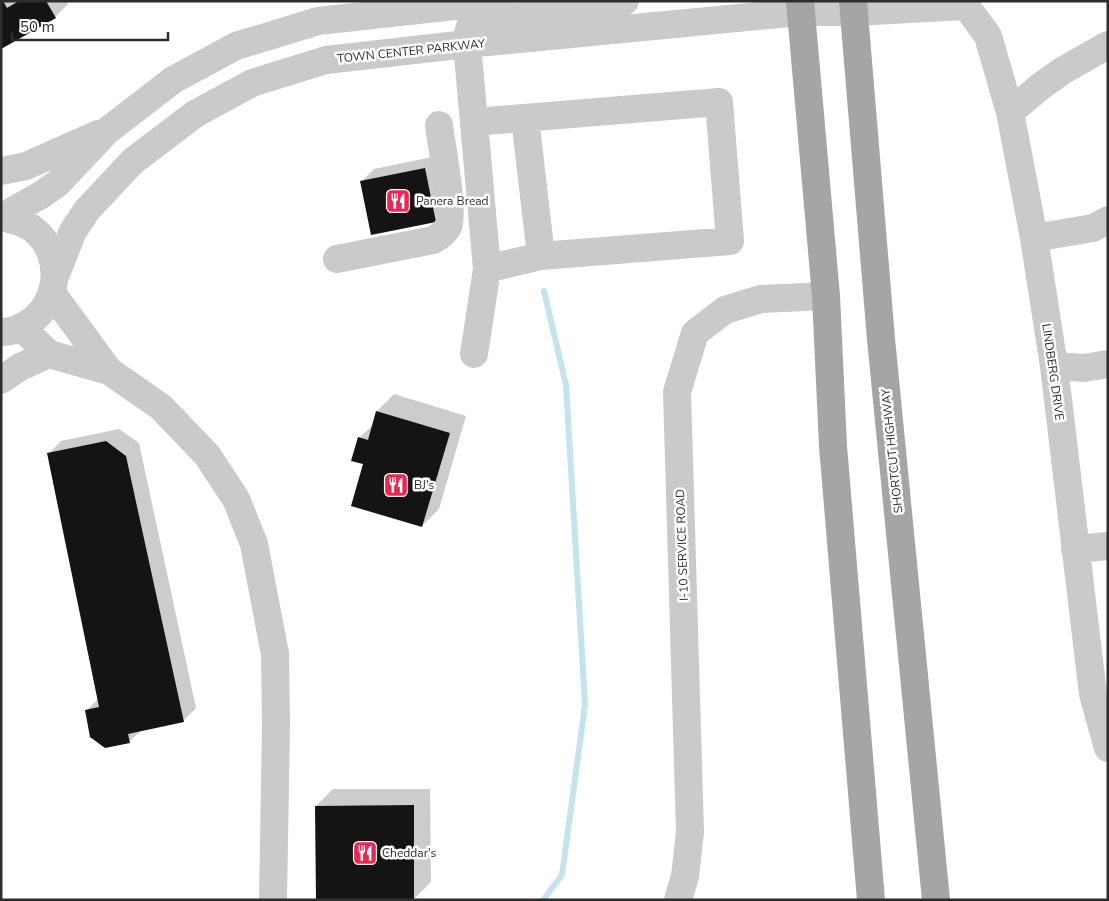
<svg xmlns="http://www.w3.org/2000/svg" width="1109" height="901" font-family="'Nunito Sans',sans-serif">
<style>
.shadow{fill:#0003}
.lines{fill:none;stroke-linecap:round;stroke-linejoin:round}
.stream{stroke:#c4e3ed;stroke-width:6}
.building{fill:#141414}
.minor{stroke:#cacaca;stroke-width:28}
.major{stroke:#a5a5a5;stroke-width:28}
.labels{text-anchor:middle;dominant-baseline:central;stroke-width:5;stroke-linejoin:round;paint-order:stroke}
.street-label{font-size:12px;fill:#2d2d2d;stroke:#fff}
.poi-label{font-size:12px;fill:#2d2d2d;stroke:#fff;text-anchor:start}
</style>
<rect width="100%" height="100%" fill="#fff"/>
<path class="shadow" d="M1,1h65l2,3 -13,13 -54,31z
M437,156l11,52 -13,13 -74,-39 13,-13z
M394,394l72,22 -27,93 -17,17 -57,-62 -6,-26 15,-14 3,-13z
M119,429l20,14 57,265 -13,13 -41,9 -13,12 -43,-31 13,-13 -51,-244 13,-13z
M333,789h97l1,93 -17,17 -98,-93z"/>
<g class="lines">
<path class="stream" d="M543,900l19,-25 23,-170 -19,-320 -22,-94"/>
</g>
<path class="building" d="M1,1h2l4,7 12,-7h27l10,17 -55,31z
M425,168l11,54 -65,13 -11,-54z
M376,411l74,22 -28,94 -71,-21 12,-42 -12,-3 7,-24 10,3z
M106,441l20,15 58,266 -56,12 2,9 -25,5 -15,-11 -5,-27 14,-3 -52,-254z
M414,805v95h-98l-1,-94z"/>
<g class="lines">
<path class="minor" d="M952,1l14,5 22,30 22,76 24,126 20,128 39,328 15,54
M1010,112l31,-26 21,-15 46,-26
M525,118l16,138
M474,122l245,-20 11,139 -189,15 -54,13
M1,171l25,-5 72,-32
M1,217c11,3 23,5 32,12 32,25 27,75 -6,95 -8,5 -17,8 -26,8
M2,217l39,-22 17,-12 49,-52 66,-51 63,-34 82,-25 182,-20
M1034,238l59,-10 15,-8
M337,259l96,-19c6,-3 11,-7 15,-13 7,-12 -7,-84 -9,-102
M56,274l17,-43 14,-21 46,-49 62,-47 57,-31 74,-23 141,-16 334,-32h53l112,-6
M52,293l57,78
M21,327l28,27 60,17 52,36 46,48 29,44 18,45 21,110 1,72 -3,174
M474,354l13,-85 -20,-225c2,-21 2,-23 24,-27l115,-4 19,-12
M1054,366l30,2 24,-4
M1,380l19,-13 29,-13
M1075,549l33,-3
M678,900l7,-24 5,-44 -13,-440 18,-59 30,-23 36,-11 65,-3"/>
<path class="major" d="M800,1l26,295 7,150 38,454
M853,1l28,338 55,561"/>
</g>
<defs>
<symbol id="restaurant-square" viewBox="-11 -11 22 22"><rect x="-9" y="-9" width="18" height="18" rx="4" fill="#ee2453" stroke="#fff"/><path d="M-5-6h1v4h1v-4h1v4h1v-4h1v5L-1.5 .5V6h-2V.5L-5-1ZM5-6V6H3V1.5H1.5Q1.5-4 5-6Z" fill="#fff"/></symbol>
</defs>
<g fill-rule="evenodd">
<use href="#restaurant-square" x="384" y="187" width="28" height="28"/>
<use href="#restaurant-square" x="382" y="471" width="28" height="28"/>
<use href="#restaurant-square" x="351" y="839" width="28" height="28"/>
</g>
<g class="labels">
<g class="street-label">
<text transform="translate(411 51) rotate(-6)">TOWN CENTER PARKWAY</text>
<text transform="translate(1053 372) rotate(82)">LINDBERG DRIVE</text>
<text transform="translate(892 451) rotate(-96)">SHORTCUT HIGHWAY</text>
<text transform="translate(682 545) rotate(-92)">I-10 SERVICE ROAD</text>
</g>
<g class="poi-label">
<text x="416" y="201">Panera Bread</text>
<text x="414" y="485">BJ's</text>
<text x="382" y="853">Cheddar's</text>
</g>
</g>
<rect width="1109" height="901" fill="none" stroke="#2d2d2d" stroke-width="5"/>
<path d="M12 32v8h156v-8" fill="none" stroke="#2d2d2d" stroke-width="2.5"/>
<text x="20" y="32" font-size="15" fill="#2d2d2d" stroke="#ffffff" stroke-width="4" paint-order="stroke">50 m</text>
</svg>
